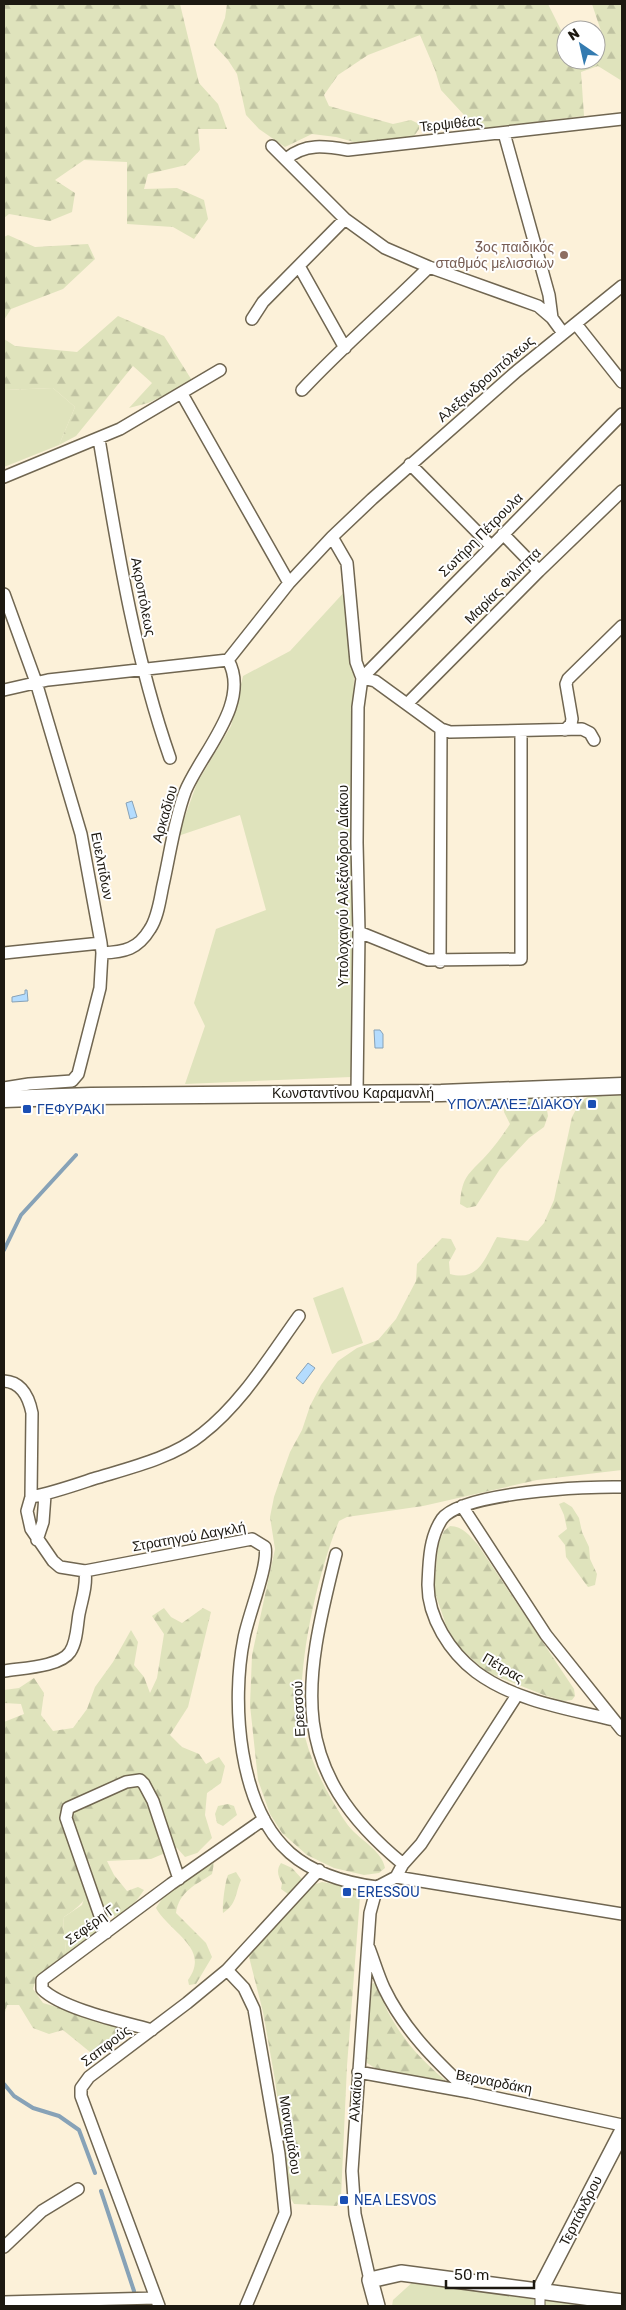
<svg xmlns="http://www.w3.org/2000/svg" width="626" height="2310" font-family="Rubik,sans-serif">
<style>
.green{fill:#dfe3bc}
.forest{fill:url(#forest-firs)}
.water{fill:#b4dcfe;stroke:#87a2b7}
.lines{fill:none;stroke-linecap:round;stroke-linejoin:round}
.stream{stroke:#87a2b7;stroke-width:4}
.pedestrian-casing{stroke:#706651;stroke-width:11}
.minor-casing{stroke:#706651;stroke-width:14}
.tertiary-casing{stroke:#706651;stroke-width:18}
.secondary-casing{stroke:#706651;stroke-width:19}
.pedestrian{stroke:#fff;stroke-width:9}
.minor{stroke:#fff;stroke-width:11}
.tertiary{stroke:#fff;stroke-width:15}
.secondary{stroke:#fff;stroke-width:16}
.education-dot{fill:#8d6e63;stroke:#fff;stroke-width:2}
.transit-dot{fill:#1a4fb4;stroke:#fff;stroke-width:2}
.labels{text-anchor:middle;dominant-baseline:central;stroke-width:4;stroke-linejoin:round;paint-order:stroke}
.street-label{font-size:14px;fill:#1d1911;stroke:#fff}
.education-label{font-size:14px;fill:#785e54;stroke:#fff;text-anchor:end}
.transit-label{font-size:14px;fill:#164399;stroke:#fff;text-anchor:start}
</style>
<defs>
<pattern id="forest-firs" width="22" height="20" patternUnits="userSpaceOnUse" patternTransform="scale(1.25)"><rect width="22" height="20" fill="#dfe3bc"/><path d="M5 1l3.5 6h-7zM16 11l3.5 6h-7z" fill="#bfc2a1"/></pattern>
</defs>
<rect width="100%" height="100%" fill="#fcf1d9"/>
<path class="green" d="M53,388l22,19 -16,38 -55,22v-77z
M347,589l7,76 -3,412 -166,7 20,-58 -11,-23 22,-74 50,-19 -26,-95 -62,21 19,-53 34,-57 12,-50 47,-25z
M343,1287l20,56 -31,11 -19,-56z
M87,1889l14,40 -35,25c0,-13 -4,-24 -2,-37l18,-12z
M415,2280l183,26h-206l1,-6z"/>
<path class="forest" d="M4,4h176l19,79 19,21 9,25h-29l2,21 -14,15 -38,9 -4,15 33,-1 27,12 4,19 -14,20 -21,-12 -46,-3v-62l-43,-2 -29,20 20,13 -3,19 -22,9 -41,-7 -5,4z
M227,4h321l18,36v20h30v-20l7,-3 -11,-33h30v77l-24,-15 -17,6 3,44 -107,13 -36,-39 -6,-20 -15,-35 -52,20 -30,20 -14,20 5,11 64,18 18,-4 8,4v5l-7,10 -51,5 -25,-7 -24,-3 -27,13 -26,-18 -13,-14 -9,-41 -9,-14 -14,-15 11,-27z
M8,235l27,12 53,-3 7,15 -32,30 -52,20 -7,11v-83z
M118,316l46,20 29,46 -45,21 -19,5 23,-25 -19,-17 -57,70 -17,9 16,-38 -22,-19 -49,2v-51l11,7 62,6z
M622,1086v384l-85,10 -114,26 -76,11 -8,4c-22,54 -47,159 -34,216 6,22 15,43 27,63 6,10 13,23 21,31 11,11 29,21 32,37l-6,5 -15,2 -30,-7 -27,-13 -25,-22 -12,-19 -12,-34 -8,-75 2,-50 23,-106 -5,-32 4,-20 16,-45 12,-22 8,-24 11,-21 17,-24 19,-13 21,-8 18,-21 20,-38 1,-17 25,-26 9,1 5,10 -7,13 1,12c29,8 35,-16 47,-37l31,4 16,-18 10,-23 18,-83 8,-15 16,-11z
M522,1098h14l10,6 2,12 -4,11 -15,11 -29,31 -24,37 -9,2 -7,-4c2,-25 6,-28 23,-45 9,-9 20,-24 27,-35l-6,-12 1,-12z
M564,1502l8,5 7,11 3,14 7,15 1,12 7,15 -2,11 -7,2 -22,-30 -1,-12 -7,-9 9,-7 -3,-14 -5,-11z
M450,1526c13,0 20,10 28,19l96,144 1,7 -3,4 -9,1 -19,-6 -58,-23 -30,-28 -10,-19 -12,-35 4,-45 6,-14z
M164,1608l7,9 11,6 21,-15 8,4 -23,95 -18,28 12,12 17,7 7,10 13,-7 6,9 -4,17 -14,10 -2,22 7,23 -15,15 -12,4 -8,-9 -26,11 -44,2 7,14 13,16 11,-4 6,3c-10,15 -18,24 -35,28l-7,-8 -13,-49 -11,4c11,30 14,33 -14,52 -2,13 2,24 2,37l-29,22 -4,13 10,14 52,15 23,10c-5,16 -11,21 -28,24l-27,-22 -14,4 -16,-6 -14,-23h-12l-3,11v-294l20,-8 -3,-10 -17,-1v-13l15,-2 15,-10 10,15 -3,22 12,16 20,-3 14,-19 8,-22 18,-25 18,-32 7,12 -4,23 10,12 6,16 7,-15 7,-44 -12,-18z
M228,1804l6,2 3,9 -14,11 -6,-3 -2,-9 3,-8z
M214,1863l-2,11c-16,11 -33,17 -36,39l30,30 6,14 -16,27 -7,1 -1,-5c23,-32 -18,-47 -32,-72 11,-19 38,-36 58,-45z
M281,1863l11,5 11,12 -6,8 -9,6 -7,-5 1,-6c-4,-7 -6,-13 -1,-20z
M236,1872l5,8c-6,14 -4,24 -18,33 -1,-7 2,-31 5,-38z
M322,1882l29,5 9,10 -13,169 -6,131 -4,9 -43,-2 -4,-7 -15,-117 -12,-68 -15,-59 62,-67z
M375,1983c6,9 8,19 13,29 16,29 31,46 57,68l-1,4 -69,-16 -8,-5 -2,-8 5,-71z"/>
<path class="water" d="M132,801l5,16 -7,2 -4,-16z
M25,990h2l1,11 -16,1v-5l13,-3z
M374,1030h6l3,4v14h-8z
M308,1363l7,5 -12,16 -7,-6z"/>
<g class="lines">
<path class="stream" d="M4,1250l17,-35 55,-60
M4,2084l10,12 19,12 26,8 20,14 16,43
M101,2191l33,100"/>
<defs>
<path id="pedestrian" d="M540,2306v-16"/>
<path id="minor" d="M504,133l45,162 3,23
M272,146l73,73 40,29 44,19 109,39 14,12 11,15
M286,159c19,-16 39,-13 62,-9l274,-31
M299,266l46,82
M252,319l11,-17 82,-83
M576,324l46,58
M302,390c40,-43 85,-81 127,-123
M182,394l107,189
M99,439c18,107 35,216 71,319
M410,464l81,82
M4,477l116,-48 100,-59
M503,534l36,37
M332,537l15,26 9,99 6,16
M4,594l32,88 45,152 20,109 1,10 -2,35 -22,86 -6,7 -43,3 -25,4
M228,660l61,-77 43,-46 40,-38 145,-128 105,-85
M362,678l13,3 66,48 9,3 132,-3 8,4 4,7
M4,690l44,-10 180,-20
M407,704l132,-133 83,-80
M565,730l6,-6 1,-5 -6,-35 2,-5 54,-53
M359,932l69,28 93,-1v-228
M4,953l97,-10
M102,953c23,-1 36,-4 48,-24 8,-12 10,-30 13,-44 7,-31 11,-63 22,-93 15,-38 67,-89 43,-132
M440,962l1,-233
M357,1093l2,-161 -2,-89 1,-136 4,-29 260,-264
M4,1381c18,1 25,17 28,32l-1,84 -4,14 4,18 22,32 7,6 25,4 167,-32 13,8c4,18 -17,69 -21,91 -13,64 -6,169 46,215 23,20 57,30 87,34
M31,1497c21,-4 41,-11 62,-18 36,-11 80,-21 109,-45 40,-31 68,-78 97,-118
M462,1506l84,129 76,95
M37,1540l6,-18 2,-27
M336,1554c-33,132 -50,214 67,310
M4,1671c17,-3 56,-4 66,-19 7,-10 7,-27 9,-38 3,-15 8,-28 6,-43
M614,1720c-46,-11 -99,-19 -138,-48 -26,-20 -48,-54 -48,-87 1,-22 1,-47 14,-66 20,-27 146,-33 180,-32
M396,1877l226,37
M377,1887l19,-10 7,-13 18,-20 96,-149
M106,1933l-40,-115 2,-10 58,-26 14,-2 4,4 9,17 26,78
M369,1948c5,13 9,27 15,40 20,42 52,73 85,104
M227,1970l17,18 10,21 25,145 6,59 -39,93
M152,2030c-29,-8 -90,-21 -110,-41v-9l129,-96 93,-65
M358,2072l111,20 153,33
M4,2247l38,-36 36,-22
M370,2280l-15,-66 -3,-43 18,-258 7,-26
M4,2302l152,-4
M159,2306l-78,-210v-8l8,-11 98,-74 40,-33 92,-100"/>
<path id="tertiary" d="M540,2290l82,-158
M377,2306l-7,-26 31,-7 221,29"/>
<path id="secondary" d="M4,1099l87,-3 350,-3 181,-7"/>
</defs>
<use href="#pedestrian" class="pedestrian-casing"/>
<use href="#minor" class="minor-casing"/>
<use href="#tertiary" class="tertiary-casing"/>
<use href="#secondary" class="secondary-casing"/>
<use href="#pedestrian" class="pedestrian"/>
<use href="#minor" class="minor"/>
<use href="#tertiary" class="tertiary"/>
<use href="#secondary" class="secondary"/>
</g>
<circle class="education-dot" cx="564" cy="255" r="5"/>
<g class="transit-dot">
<rect x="587" y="1099" width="10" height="10" rx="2.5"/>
<rect x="22" y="1104" width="10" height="10" rx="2.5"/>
<rect x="342" y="1887" width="10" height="10" rx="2.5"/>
<rect x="339" y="2195" width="10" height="10" rx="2.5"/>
</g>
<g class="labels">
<g class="street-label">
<text transform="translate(451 124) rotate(-6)">Τερψιθέας</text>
<text transform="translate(486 379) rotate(-41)">Αλεξανδρουπόλεως</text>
<text transform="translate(481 535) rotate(-45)">Σωτήρη Πέτρουλα</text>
<text transform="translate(503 586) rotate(-45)">Μαρίας Φίλιππα</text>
<text transform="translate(143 597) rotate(79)">Ακροπόλεως</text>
<text transform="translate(165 814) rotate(-74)">Αρκαδίου</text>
<text transform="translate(102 866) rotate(79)">Ευελπίδων</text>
<text transform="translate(343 886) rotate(-90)">Υπολοχαγού Αλεξάνδρου Διάκου</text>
<text x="353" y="1093">Κωνσταντίνου Καραμανλή</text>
<text transform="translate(189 1537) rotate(-10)">Στρατηγού Δαγκλή</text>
<text transform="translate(503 1668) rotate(30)">Πέτρας</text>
<text transform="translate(299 1709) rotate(-93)">Ερεσσού</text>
<text transform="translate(92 1924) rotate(-36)">Σεφέρη Γ.</text>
<text transform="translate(106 2046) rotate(-37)">Σαπφούς</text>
<text transform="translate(494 2082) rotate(11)">Βερναρδάκη</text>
<text transform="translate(356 2097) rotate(-86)">Αλκαίου</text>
<text transform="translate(290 2135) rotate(81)">Μανταμάδου</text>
<text transform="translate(581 2211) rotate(-63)">Τερπάνδρου</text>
</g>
<g class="education-label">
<text x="554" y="247">3ος παιδικός<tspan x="554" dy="16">σταθμός μελισσιων</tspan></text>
</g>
<g class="transit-label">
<text x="582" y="1104" text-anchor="end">ΥΠΟΛ.ΑΛΕΞ.ΔΙΑΚΟΥ</text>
<text x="37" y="1109">ΓΕΦΥΡΑΚΙ</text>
<text x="357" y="1892">ERESSOU</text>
<text x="354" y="2200">NEA LESVOS</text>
</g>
</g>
<rect width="626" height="2310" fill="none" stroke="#1d1911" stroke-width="10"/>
<g transform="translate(581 45) rotate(326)"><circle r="24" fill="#ffffff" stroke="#a5a3a0"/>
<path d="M0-4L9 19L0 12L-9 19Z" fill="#347bb0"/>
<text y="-8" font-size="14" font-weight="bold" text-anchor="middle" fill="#1d1911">N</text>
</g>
<path d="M446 2280v8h88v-8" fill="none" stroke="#1d1911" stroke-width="2.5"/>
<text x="454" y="2280" font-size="15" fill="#1d1911" stroke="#ffffff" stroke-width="4" paint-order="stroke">50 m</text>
</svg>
